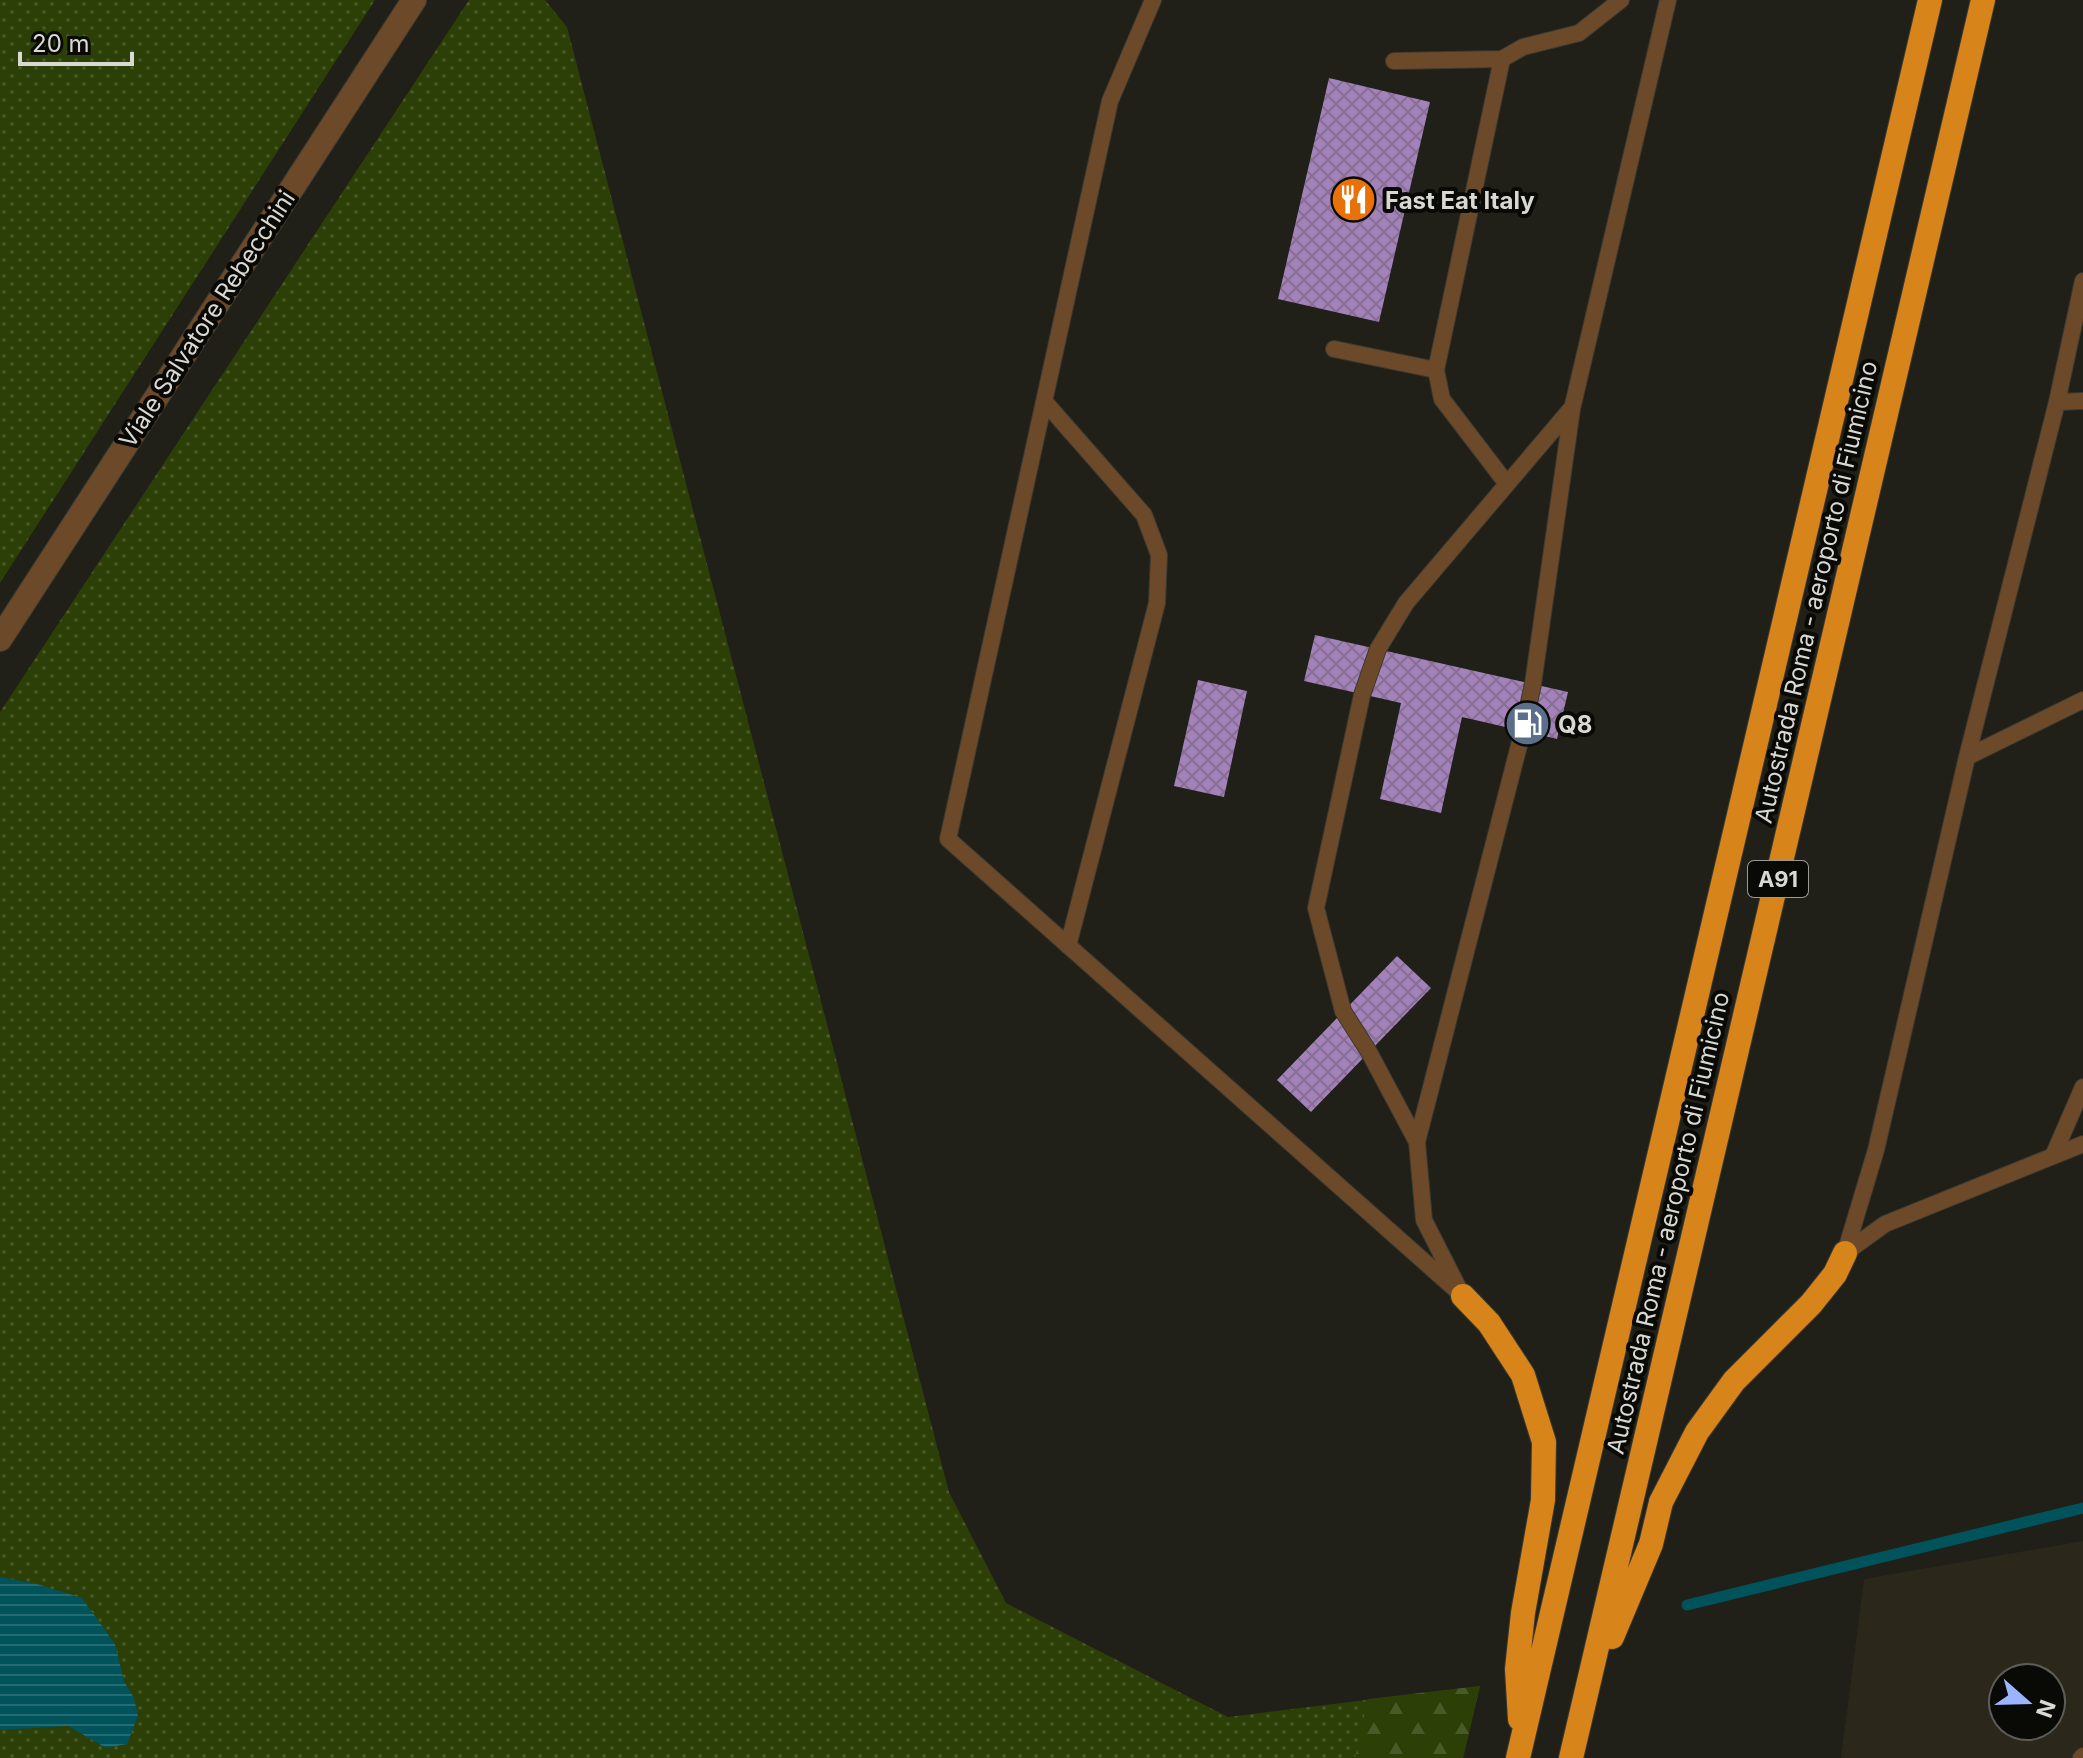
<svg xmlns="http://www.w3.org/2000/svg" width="2083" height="1758" font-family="Inter,sans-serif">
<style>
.built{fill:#2b281b;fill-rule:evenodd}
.grass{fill:url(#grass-dots)}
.forest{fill:url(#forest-firs)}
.water{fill:url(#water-rules)}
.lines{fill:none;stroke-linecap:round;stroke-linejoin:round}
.stream{stroke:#00535b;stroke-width:11}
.building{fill:url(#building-cross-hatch)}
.lane-casing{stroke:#3a3932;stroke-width:18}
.street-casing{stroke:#3a3932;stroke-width:26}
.highway-casing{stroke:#3a3932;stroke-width:26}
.lane{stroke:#6c4a29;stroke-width:16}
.street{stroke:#6c4a29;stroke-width:24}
.highway{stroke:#d7841a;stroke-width:24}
.labels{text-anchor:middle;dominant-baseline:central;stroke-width:8;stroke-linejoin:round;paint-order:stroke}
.shield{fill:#090906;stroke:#9b9a96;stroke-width:2}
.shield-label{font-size:22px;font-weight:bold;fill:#d9d8d3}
.poi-label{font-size:24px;font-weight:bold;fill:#d9d8d3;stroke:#090906;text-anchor:start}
.street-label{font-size:24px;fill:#d9d8d3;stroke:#090906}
</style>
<defs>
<pattern id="grass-dots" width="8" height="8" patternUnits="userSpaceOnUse" patternTransform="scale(2)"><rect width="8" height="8" fill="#2b3f06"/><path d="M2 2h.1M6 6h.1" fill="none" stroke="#495a29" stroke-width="1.8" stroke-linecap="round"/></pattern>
<pattern id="forest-firs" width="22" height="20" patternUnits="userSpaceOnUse" patternTransform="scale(2)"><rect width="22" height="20" fill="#2b3f06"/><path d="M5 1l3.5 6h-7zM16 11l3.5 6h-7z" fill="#495a29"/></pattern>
<pattern id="water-rules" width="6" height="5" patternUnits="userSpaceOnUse" patternTransform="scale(2)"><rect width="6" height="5" fill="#00535b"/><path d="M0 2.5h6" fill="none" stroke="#256b72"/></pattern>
<pattern id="building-cross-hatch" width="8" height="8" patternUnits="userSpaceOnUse" patternTransform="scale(2)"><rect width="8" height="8" fill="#a382b9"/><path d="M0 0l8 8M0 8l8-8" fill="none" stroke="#866e94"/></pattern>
</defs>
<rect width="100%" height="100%" fill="#201f18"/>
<path class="built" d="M2083,1541v217h-242l23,-179zM2003,1678h48v48h-48z"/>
<path class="grass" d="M0,0h375l-375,583z
M469,0h76l22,27 382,1465 57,111 222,114 252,-31 -17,72h-1463v-1046z"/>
<path class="forest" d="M1480,1686l-17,72h-108l13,-59z"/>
<path class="water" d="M0,1577l37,7 45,14 33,46 9,37 10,17 4,18 -11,28 -21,4 -38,-22 -68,4z"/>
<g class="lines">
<path class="stream" d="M1687,1605l396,-97"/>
</g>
<path class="building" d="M1329,78l101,24 -51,220 -101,-23z
M1315,635l253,57 -11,47 -95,-22 -21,96 -61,-14 21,-96 -97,-22z
M1198,680l49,11 -23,106 -50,-11z
M1397,956l34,32 -120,124 -34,-32z"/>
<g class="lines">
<defs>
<path id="lane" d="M1153,0l-43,101 -162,738 515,457
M1394,61l108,-2
M1334,349l102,21
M1044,401l100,114 15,40 -2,48 -89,343
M2057,402l26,-121
M1507,484l-65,-85 -6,-29 66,-311 21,-12 56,-14 42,-33
M1967,757l116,-57
M1417,1142l-48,-90 -26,-41 -27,-103 46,-213 16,-46 28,-46 164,-193
M2053,1156l30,-69
M1845,1253l31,-103 91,-393 90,-355 26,-1
M1845,1253l40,-29 198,-80
M1458,1287l-34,-67 -7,-78 106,-412 10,-46 39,-275 96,-409
M2081,1758l2,-2"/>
<path id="street" d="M0,639l414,-639"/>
<path id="highway" d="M1463,1296l26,27 34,52 21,67 -1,58 -20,113 -6,56 3,50
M1612,1637l39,-93 10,-42 36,-70 37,-51 77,-77 24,-30 10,-21
M1518,1758l412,-1758
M1571,1758l412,-1758"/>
</defs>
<use href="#lane" class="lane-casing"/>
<use href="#street" class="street-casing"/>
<use href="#highway" class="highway-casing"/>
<use href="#lane" class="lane"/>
<use href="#street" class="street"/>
<use href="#highway" class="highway"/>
</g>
<defs>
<symbol id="restaurant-disc" viewBox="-11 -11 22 22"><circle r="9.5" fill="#e8710a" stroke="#090906"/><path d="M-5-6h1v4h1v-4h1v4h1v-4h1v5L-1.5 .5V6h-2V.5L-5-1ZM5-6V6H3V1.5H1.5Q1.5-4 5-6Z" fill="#fff"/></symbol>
<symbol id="fuel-disc" viewBox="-11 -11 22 22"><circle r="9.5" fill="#5c6f8a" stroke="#090906"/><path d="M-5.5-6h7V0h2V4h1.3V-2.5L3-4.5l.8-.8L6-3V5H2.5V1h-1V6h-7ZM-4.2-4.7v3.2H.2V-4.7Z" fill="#fff"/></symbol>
</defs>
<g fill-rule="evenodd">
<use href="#restaurant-disc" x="1328" y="174" width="51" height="51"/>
<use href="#fuel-disc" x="1502" y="698" width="51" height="51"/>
</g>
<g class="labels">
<rect class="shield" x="1748" y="861" width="60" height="36" rx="6"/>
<g class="shield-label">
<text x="1778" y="879">A91</text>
</g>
<g class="poi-label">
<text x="1385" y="200">Fast Eat Italy</text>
<text x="1558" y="724">Q8</text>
</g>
<g class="street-label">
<text transform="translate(207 319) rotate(-57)">Viale Salvatore Rebecchini</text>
<text transform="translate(1816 592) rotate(-77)">Autostrada Roma - aeroporto di Fiumicino</text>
<text transform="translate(1668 1223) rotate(-77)">Autostrada Roma - aeroporto di Fiumicino</text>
</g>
</g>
<g transform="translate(2027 1702) rotate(110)"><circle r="38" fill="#090906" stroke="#5c5c58" stroke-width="2"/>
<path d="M0-6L14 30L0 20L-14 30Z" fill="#9bb4fd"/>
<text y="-12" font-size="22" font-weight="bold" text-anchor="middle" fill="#d9d8d3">N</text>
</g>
<path d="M20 52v12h112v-12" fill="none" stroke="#d9d8d3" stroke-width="4"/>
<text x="32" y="52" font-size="24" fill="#d9d8d3" stroke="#090906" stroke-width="6" paint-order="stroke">20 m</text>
</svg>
